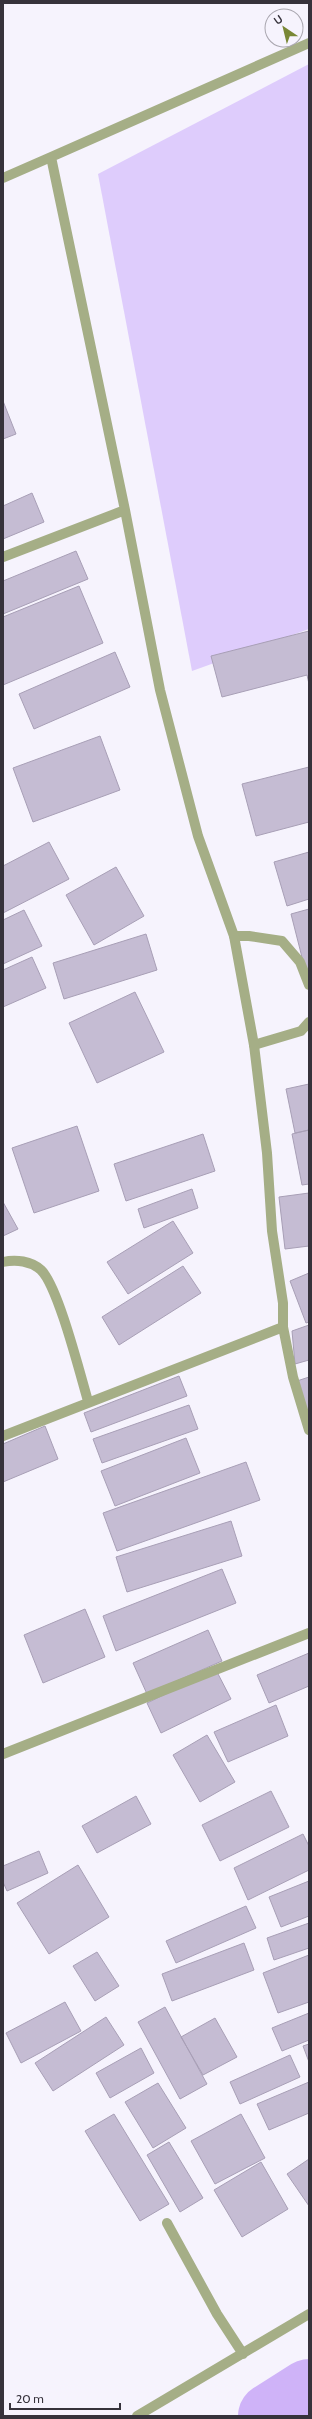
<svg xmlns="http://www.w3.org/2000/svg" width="312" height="2419" font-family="Cabin,sans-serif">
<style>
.green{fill:#deccfc}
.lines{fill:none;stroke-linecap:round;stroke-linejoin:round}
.river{stroke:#cfb3f8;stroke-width:66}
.building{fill:#c5bcd3;stroke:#a89fb6}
.lane{stroke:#a5ae86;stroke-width:10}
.street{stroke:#a5ae86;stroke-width:10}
</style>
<rect width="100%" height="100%" fill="#f6f3fd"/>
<path class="green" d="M309,64v565l-117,42 -94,-497z"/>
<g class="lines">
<path class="river" d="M271,2416l38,-24"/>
</g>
<path class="building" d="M3,401l13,33 -13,5z
M32,493l12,29 -41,17v-33z
M76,551l12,28 -85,35v-33z
M79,586l24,57 -100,42v-68z
M309,631v53l-2,-9 -85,22 -11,-41z
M115,652l15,35 -96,42 -15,-35z
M100,736l20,54 -87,32 -20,-54z
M309,767v55l-53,14 -14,-52z
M49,842l20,37 -66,34v-47z
M309,852v47l-22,7 -13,-44z
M116,867l28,49 -50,29 -28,-50z
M309,909v63l-3,1 -15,-59z
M24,910l18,36 -39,18v-44z
M146,934l11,36 -93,29 -11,-36z
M32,957l14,31 -43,19v-37z
M135,992l29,60 -67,31 -28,-60z
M309,1084v46l-14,3 -9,-44z
M77,1126l22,65 -65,22 -22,-65z
M309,1130v54l-7,1 -10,-51z
M203,1134l12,37 -89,30 -12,-37z
M192,1189l6,19 -54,20 -6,-19z
M309,1193v53l-24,3 -6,-52z
M3,1202l15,27 -15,7z
M173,1221l20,32 -65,41 -21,-32z
M183,1266l18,27 -82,52 -17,-28z
M309,1273v49l-3,1 -16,-42z
M309,1325v35l-14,4 -3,-33z
M179,1376l8,20 -96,36 -7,-19z
M309,1377v40l-12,-36z
M189,1405l9,24 -96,34 -9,-24z
M45,1426l13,33 -55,23v-38z
M186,1438l14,35 -85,33 -14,-35z
M246,1462l14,38 -143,51 -14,-38z
M231,1521l11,35 -115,36 -11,-35z
M222,1569l14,34 -120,48 -13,-35z
M85,1609l20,48 -62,26 -19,-48z
M208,1630l14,31 -75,33 -14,-31z
M309,1653v33l-40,17 -12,-28z
M216,1670l15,29 -70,34 -14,-30z
M276,1705l12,31 -60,26 -14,-30z
M207,1735l28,47 -35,20 -27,-47z
M271,1791l18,36 -69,34 -18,-36z
M136,1796l15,28 -54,29 -15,-27z
M303,1834l6,12v24l-61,30 -14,-32z
M39,1851l9,22 -41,18 -4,-9v-16z
M78,1865l31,52 -60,37 -32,-51z
M309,1881v35l-28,11 -12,-30z
M246,1906l10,22 -80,35 -10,-22z
M309,1923v25l-35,12 -7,-22z
M244,1943l10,27 -82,31 -10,-27z
M97,1952l22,34 -24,15 -22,-35z
M309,1955v47l-31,11 -15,-40z
M65,2002l16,29 -60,32 -15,-30z
M165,2007l42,77 -27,15 -42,-77z
M309,2013v27l-27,11 -10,-23z
M106,2017l18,28 -71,46 -18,-28z
M215,2018l22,39 -34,18 -22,-38z
M309,2044v18l-6,-16z
M141,2048l13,25 -44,25 -14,-25z
M290,2055l10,22 -60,27 -10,-22z
M309,2082v31l-40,17 -12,-26z
M158,2083l28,45 -33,20 -28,-46z
M114,2114l55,90 -29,17 -55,-90z
M241,2114l24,44 -50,26 -24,-43z
M169,2142l34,56 -23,14 -33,-57z
M309,2159v47l-22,-32z
M261,2162l27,47 -46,28 -28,-47z"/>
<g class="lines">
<path class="lane" d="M234,936h15l33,5 18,21 9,23
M254,1045l47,-14 8,-9"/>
<path class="street" d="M309,43l-258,114 74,353 35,180 38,146 36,100 20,109 13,108 5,78 11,72v24l10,50 16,53
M3,178l48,-21
M3,557l122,-47
M3,1262c13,-3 28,-1 38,8 17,16 39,104 47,131
M3,1436l280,-109
M3,1754l306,-121
M167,2223l50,91 26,40
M137,2416l172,-102"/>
</g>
<rect width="312" height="2419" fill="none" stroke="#36323b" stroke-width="8"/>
<g transform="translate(284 28) rotate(325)"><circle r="19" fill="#f6f3fd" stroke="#a9a6af"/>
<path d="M0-3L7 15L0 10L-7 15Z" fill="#798735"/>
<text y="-6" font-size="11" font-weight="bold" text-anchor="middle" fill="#36323b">U</text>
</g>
<path d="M10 2403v6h110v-6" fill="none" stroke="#36323b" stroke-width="2"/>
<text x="16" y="2403" font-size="12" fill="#36323b" stroke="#f6f3fd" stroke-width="3" paint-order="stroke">20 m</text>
</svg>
